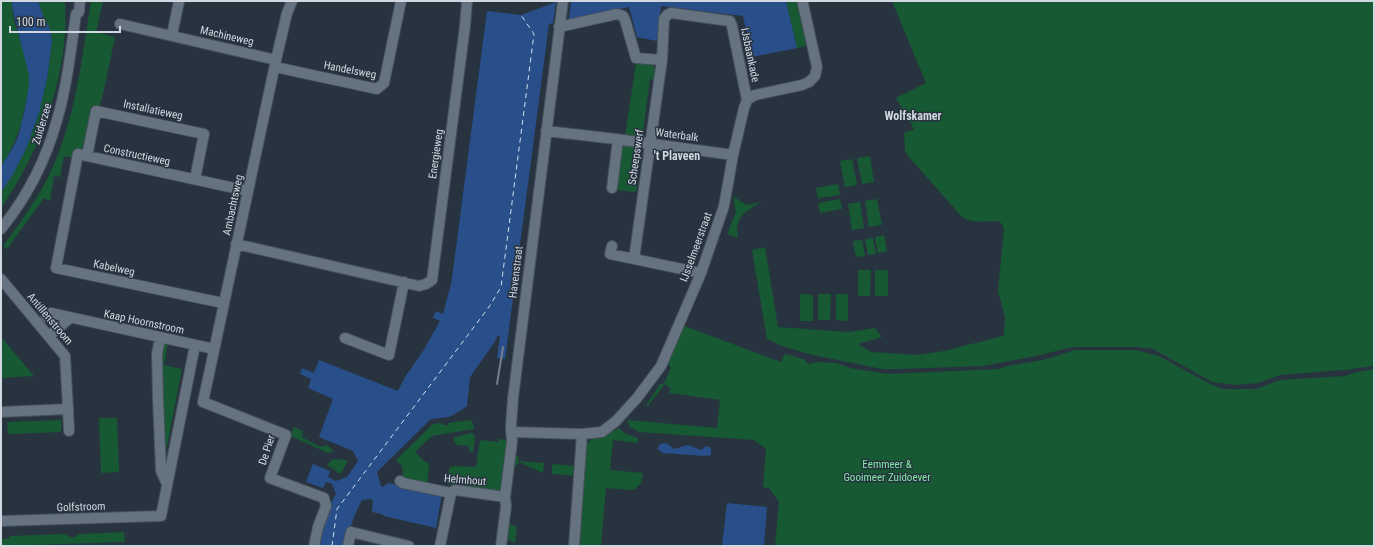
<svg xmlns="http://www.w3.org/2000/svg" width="1375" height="547" font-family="'Roboto Condensed',sans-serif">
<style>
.green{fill:#165932}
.water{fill:#284f89}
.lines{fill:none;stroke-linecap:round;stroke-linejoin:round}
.ferry{stroke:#d3def0;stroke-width:1;stroke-dasharray:5 4;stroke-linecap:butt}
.minor-casing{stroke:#47505b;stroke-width:12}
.minor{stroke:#657280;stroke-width:10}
.rail{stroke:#757e89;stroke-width:2}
.labels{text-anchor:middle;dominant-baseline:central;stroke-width:3;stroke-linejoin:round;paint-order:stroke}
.street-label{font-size:11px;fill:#d1d8e0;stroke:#283340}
.park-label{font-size:11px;fill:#81e8a4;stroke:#283340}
.neighbourhood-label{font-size:12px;font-weight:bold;fill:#d1d8e0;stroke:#283340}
</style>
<rect width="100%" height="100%" fill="#283340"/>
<path class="green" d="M1,1h12c-3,15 6,34 10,48 2,9 6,18 6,27 1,9 -1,17 -3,25 -4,24 -11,45 -25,66z
M38,1h27c0,10 1,21 0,31 -3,59 -30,128 -64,176v-16l11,-16 14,-27 13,-36 8,-34 5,-38 -2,-12 -6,-11z
M91,1h12l-7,31 19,5 -12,57 -18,62 -10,2 -11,-2 -4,21 -6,-1 -4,25 -6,-3 -37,51 -4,-3c18,-24 36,-49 49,-77 24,-53 30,-111 39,-168z
M786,1h11l9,45 -9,2z
M892,1h482v365l-30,4 -64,5 -22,8 -21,2 -25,-3 -59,-33 -16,-2h-65l-32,8 -57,11 -85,3h-16l-69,-14 -31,-9 -15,-7 -15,-89 13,-3 13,80 71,5 26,-4 7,9 -24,7 13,8 46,3 27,-4 59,-15 1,-2 1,-17 -7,-26 6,-62 -2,-5 -3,-3c-12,0 -26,3 -37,-4l-53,-60 -4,-6 -1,-18 10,-4 -18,-31 30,-15z
M636,63l17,2 3,6 -1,9 -5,-1 -8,60 -17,-2z
M622,144l19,2 -5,46 -20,-2z
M870,156l4,26 -12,2 -5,-26z
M852,159l5,26 -12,2 -5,-26z
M838,184l2,11 -22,3 -2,-10z
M733,196l13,9 15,-3c-16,10 -27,15 -23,36l-11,-4 9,-22z
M840,199l2,10 -22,4 -2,-10z
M877,199l5,26 -13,2 -4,-26z
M860,202l4,26 -12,2 -4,-26z
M884,235l3,16 -9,2 -3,-16z
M873,238l3,16 -8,1 -3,-16z
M862,240l3,16 -9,1 -3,-16z
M858,270h13l-1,26h-12z
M875,270h13v26h-13z
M800,294l13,1v26h-13z
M818,294h13l-1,26h-12z
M836,294h12v27l-12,-1z
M682,325l99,37 4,-8 19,5 4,5 9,-2 19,1 14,5 38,6 111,-5 8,-3 36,-6 32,-10h60l24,6 51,28 13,5h33l24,-9 65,-4 12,-4 17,-3v177h-599l4,-44 -10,-14 -6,-1 3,-38 -12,-9 -115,-8 -9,-5 -3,-7 90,8 3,-28 -51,-7 2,-4 -6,-5 -18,23v-3l13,-20 4,-1 7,-15 -4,-6z
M1,337l33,39 -33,2z
M166,342l2,1 -4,22 18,4 -18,93 3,2 -1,7 -2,-1 -4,-116 2,-9z
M99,418h18l2,54 -18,1z
M61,420v12l-53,2 -1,-12z
M472,420l2,9 -42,7 -17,16 8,8 6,4 -2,22 -21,-7 -3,-3 -1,-10 -6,-6 37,-36 9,-1 1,2h5v-2z
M294,427l9,4 -1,6 18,10 7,-2 7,6 -6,2 -37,-17z
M619,428l7,6 12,4v5l-25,-3 -3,30 33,3 -2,10 -7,7 -28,-2 -5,58h-23l8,-101c7,-10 23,-10 33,-17z
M471,433l3,1 1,4 -2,14 -4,-1v-5c-7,-1 -14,1 -16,-7l2,-2z
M499,439l8,1 -7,51h-2l-51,-7 -1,-3 4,-14h3v-1l23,1 4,-27 18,2z
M515,456h3l1,5 25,2 -1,10 -24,-11 -3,4h-2z
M333,459l15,1 -7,14 -14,-9z
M552,464l25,2 -1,10 -24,-2z
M506,522l11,5 -2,16 -11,-5z
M124,532l1,10 -124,4v-7h7l2,-3 56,-2 2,2 5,2 6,-4z"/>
<path class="water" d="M13,1h25l6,17 6,11 2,12 -5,38 -8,34 -13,36 -14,27 -11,16v-25l11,-18 6,-12 6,-24 5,-28v-10l-15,-59 -2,-11z
M571,1h215l11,47 -45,9 -9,-41 -82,-10 -4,35 -20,-4 -8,-30 -60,13z
M556,2l-3,21 -4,1 -44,335 -8,-1 3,-22 -2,-1 -4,8 -24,34 -3,29 -7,5 -11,6 -18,2 -54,53 4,14 2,1 5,-4 54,11 -6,34 -52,-12 -2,-2 -10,-2 1,-11 -2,-2 -9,1c-8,15 -13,29 -16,46h-29l8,-33 11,-19 -4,-10 -6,-2 -3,6 -17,-6 7,-18 17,7 -2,6 8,4 11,-4 11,-16 -5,-10 -34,-14 14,-38 -25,-11 3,-9 -11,-5 2,-6 12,5 5,-13 79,31 7,-14 18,-26 17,-30 -7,-3 3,-7 7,3 8,-30 3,-21 33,-252 34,4z
M666,443l8,6 14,-4 13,5 5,-4 5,2v7l-6,1 -42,-3 -6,-4 3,-5z
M727,503l40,4 -3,39h-42z"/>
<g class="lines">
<path class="ferry" d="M332,546l5,-37 152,-202 12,-20 33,-253 -13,-19"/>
<defs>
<path id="minor" d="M292,1l-5,12 -11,47 -73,342 83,33 -16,43 54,20 2,8 -8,21 -4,19
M120,24l156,36
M559,27l58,-13 6,2 2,4 11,38 26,2
M172,35l7,-34
M275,67l102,22 7,-6 17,-82
M546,131l70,8 117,16
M87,156l9,-45 108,23 -9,45
M612,188l6,-49
M1,229c26,-32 45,-69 56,-109 10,-34 14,-71 19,-106l3,-2 1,-11
M236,244l183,42 7,-2 6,-4 33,-254 2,-25
M612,246l-2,8 24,5
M701,273l-67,-14 28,-199 2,-41 3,-4 4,-2 59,8 2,5 15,74
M1,279l64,77 3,53 -67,3
M223,303l-167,-35 22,-114 170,37
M46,317l5,-4 163,36
M49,336l21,-18
M160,338l-3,16 1,45 3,72 6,13
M345,338l44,17 15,-73
M68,409l1,22
M511,432l71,2 20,-2 14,-11 21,-23 24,-32 40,-93 23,-67 9,-51 11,-47 3,-8 8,-5 47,-10 7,-3 6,-6 2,-9 -14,-63v-3
M400,481l3,2 48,10 4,-3 50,7
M1,521l160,-5 34,-171
M348,546l3,-14 58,14
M440,546l11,-53
M501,546l5,-40 -1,-9 7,-55 -1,-16 2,-28 50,-397
M574,546l8,-112"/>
</defs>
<use href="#minor" class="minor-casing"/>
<use href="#minor" class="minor"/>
<path class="rail" d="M497,384l6,-37"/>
</g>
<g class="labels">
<g class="street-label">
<text transform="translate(227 36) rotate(13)">Machineweg</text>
<text transform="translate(750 55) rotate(78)">IJsbaankade</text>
<text transform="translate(350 70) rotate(11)">Handelsweg</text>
<text transform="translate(153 110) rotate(12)">Installatieweg</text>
<text transform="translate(42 124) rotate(-73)">Zuiderzee</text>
<text transform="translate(677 135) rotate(8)">Waterbalk</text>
<text transform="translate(436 154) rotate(-82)">Energieweg</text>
<text transform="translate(137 155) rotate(12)">Constructieweg</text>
<text transform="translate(636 157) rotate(-82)">Scheepswerf</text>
<text transform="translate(233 205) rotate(-78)">Ambachtsweg</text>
<text transform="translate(696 247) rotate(-70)">IJsselmeerstraat</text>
<text transform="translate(114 268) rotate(12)">Kabelweg</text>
<text transform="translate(516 272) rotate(-83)">Havenstraat</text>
<text transform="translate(50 319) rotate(50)">Antillenstroom</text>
<text transform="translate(144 322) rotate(12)">Kaap Hoornstroom</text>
<text transform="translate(267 450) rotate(-72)">De Pier</text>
<text transform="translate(465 480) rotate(5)">Helmhout</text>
<text transform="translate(81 507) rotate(-2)">Golfstroom</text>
</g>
<g class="park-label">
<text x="887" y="464">Eemmeer &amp;<tspan x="887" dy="13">Gooimeer Zuidoever</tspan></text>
</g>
<g class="neighbourhood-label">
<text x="913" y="116">Wolfskamer</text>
<text x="677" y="156">'t Plaveen</text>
</g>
</g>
<rect width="1375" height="547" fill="none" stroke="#d1d8e0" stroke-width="4"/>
<path d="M10 26v6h110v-6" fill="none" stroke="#d1d8e0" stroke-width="2"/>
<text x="16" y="26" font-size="12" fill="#d1d8e0" stroke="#283340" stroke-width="3" paint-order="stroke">100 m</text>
</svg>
